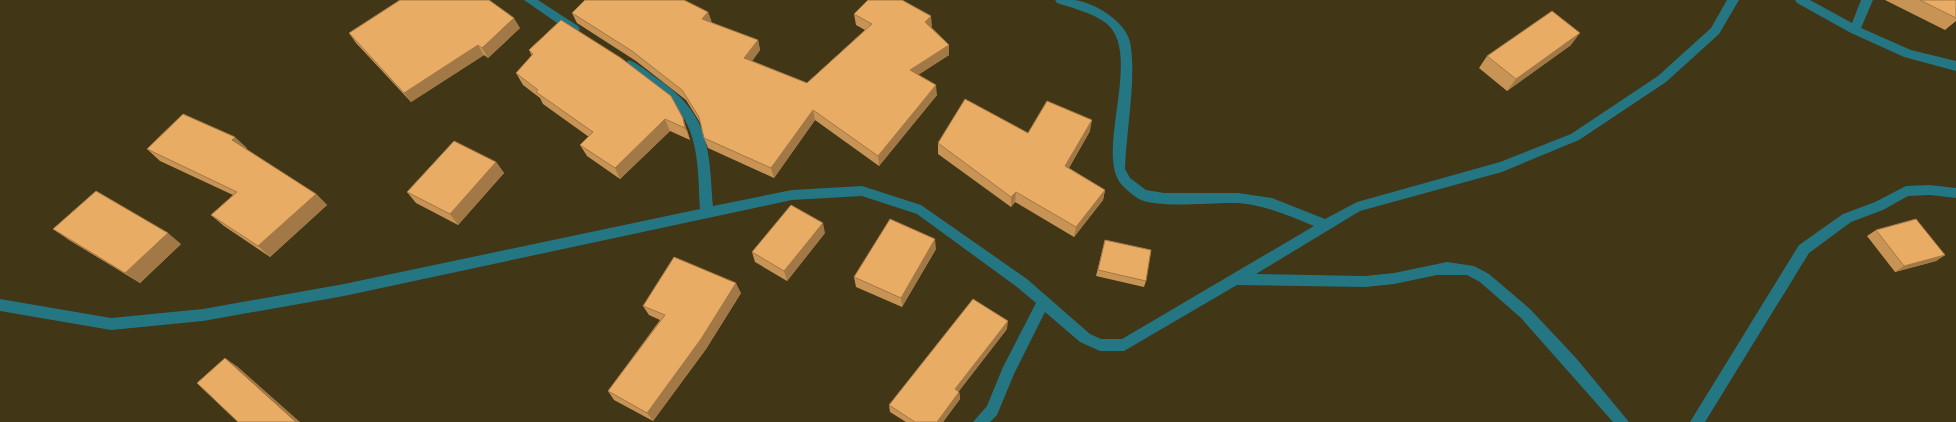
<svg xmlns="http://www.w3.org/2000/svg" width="1956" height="422" font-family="Roboto,sans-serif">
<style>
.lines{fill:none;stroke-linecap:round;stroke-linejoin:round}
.minor{fill:#247682;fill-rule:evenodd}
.wall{fill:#c89456}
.shaded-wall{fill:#a27846}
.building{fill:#e8ac64;stroke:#a27846}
</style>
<rect width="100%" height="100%" fill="#413616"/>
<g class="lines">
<path class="minor" d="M524,0h14l40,26 2,3 -2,3h-8z
M1055,0c7,0 14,0 20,0 20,3 50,21 55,42 7,35 -4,90 -5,127l5,9 16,12 18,3h74l34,5 53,21 32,-17 143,-40 71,-28 87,-58 53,-48 16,-28h12l-20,34 -53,48 -87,58 -77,32 -142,39 -104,63 109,2 29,-3 53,-11 27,4 15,8 41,35 46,49 53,64h-16l-92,-104 -41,-36 -13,-7h-30l-43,9 -29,3 -128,-2 -113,66h-24l-20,-9 -35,-30 -31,62 -17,41 -7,7h-17l14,-16 16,-39 33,-64 -19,-16 -100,-73 -55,-18 -70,4 -448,96 -141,25 -92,9 -111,-19v-12l111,19 92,-9 141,-25 356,-75c-2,-33 0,-73 -23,-101 -13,-16 -35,-28 -52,-40l-2,-3 6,-5c10,4 20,13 29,19 52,36 51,69 55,127l79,-16 70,-4 59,19 106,74 63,55 11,5h21l192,-113c-25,-10 -49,-21 -76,-23 -24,-1 -80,6 -99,-4 -5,-3 -11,-8 -15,-12 -33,-28 21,-133 -18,-164 -14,-10 -33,-15 -49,-20z
M1795,0h15l42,23 9,-23h12l-12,28 50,22 45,11v10l-52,-14 -53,-24 -54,-30z
M1930,185l26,3v10l-26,-3 -22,1 -25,14 -32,12 -42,31 -104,169h-15l109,-177 44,-31 32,-12 31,-16z"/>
</g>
<path class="wall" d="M1885,0h71v21l-11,9z
M708,12l4,11 46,17 2,10 -8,11 55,22 58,-53 -9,-5 -2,-11 78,12 -1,1 18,18v10l-31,20 19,20 -58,71 -64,-46 -41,58 -66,-30 -4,-10 -3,-14 -15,-24 -50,-39 -59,-38 -5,-10z
M561,20l126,110 3,10 -20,-9 -50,48 -33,-23 -7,-11 9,-8 -46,-33 -3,-6 -17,-13 -7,-12 16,-17 -3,-6z
M520,28l-32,30 -4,-3 -73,47 -55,-59 -7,-10z
M1571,45l-64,46 -28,-23 8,-12z
M1090,131l-21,37 36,22 -2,10 -29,37 -59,-35 -4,5 -73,-53v-11l90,-10z
M247,148l-1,1 70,45 11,11 -57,52 -46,-31 -13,-11 22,-20 -73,-34 -13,-12z
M496,162l8,11 -46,52 -42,-22 -9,-11z
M53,229l128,15 -41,39 -71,-43z
M1876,230l69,25 -9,6 -41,11 -28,-36z
M825,233l-38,48 -32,-19 -3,-10z
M1105,240l41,41 -2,6 -48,-11z
M936,249l-34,58 -46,-20 -2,-10z
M741,293l-35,56 -53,72 -39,-21 -6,-9 52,-71 -11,-5 -6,-9z
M1007,329l-48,62 1,8 -17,23h-37l-16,-10 -1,-7z"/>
<path class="shaded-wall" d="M708,12l4,11 -10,-4z
M931,16l1,10 -6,6 -1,-10z
M514,18l6,10 -32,30 -6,-10z
M1580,33l-9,12 -64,46 9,-12z
M758,40l2,10 -13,18 -3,-10z
M478,45l6,10 -73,47 -7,-9z
M949,45v10l-39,25v-10z
M936,85l1,10 -58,71 -1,-10z
M813,110l2,10 -41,58 -3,-10z
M683,118l4,12 3,10 -5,-12z
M665,119l5,12 -50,48 -5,-11z
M1092,120l-2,11 -26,45 1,-10z
M235,137l12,11 -3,3 -12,-11z
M496,162l8,11 -46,52 -8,-11z
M1105,190l-2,10 -29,37 2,-10z
M1016,192l-1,10 -4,5v-10z
M316,194l11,11 -57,52 -12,-11z
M823,223l2,10 -38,48 -3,-10z
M168,233l13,11 -41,39 -15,-10z
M935,239l1,10 -34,58 -1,-9z
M1945,255l-9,6 -41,11 9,-6z
M736,283l5,10 -35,56 -53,72 -6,-8z
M1008,321l-1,8 -52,67v-7z
M225,358l13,9 62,55h-4z
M959,392l1,7 -17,23h-6z"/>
<path class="building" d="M400,0h89l25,18 -32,30 -4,-3 -74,48 -55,-60z
M585,0h99l24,12 -6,7 56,21 -14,18 63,25 65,-59 -18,-10 14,-14h34l29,16 -6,6 24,23 -39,25 26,15 -58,71 -65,-46 -42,58 -67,-30 -5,-21 -17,-27 -50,-39 -60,-38z
M1920,0h36v18z
M1552,11l28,22 -64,46 -29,-23z
M561,20l60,38 50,38 12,22 2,10 -20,-9 -50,49 -35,-23 13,-13 -57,-40 2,-2 -22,-17 17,-19 -4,-4z
M965,99l63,34 19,-32 45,19 -27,46 40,24 -29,37 -60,-35 -5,5 -73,-54z
M183,114l52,23 -3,3 84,54 -58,52 -47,-31 26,-23 -90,-43z
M454,141l42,21 -46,52 -43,-22z
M96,191l72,42 -43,40 -72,-44z
M791,205l32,18 -39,48 -32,-19z
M890,219l45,20 -34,59 -47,-21z
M1916,219l29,36 -41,11 -28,-36z
M1105,240l46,10 -5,31 -48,-11z
M674,257l62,26 -35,56 -54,74 -39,-22 57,-76 -22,-9z
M973,299l35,22 -53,68 4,3 -22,30h-22l-26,-17z
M225,358l71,64h-58l-41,-39z"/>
</svg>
